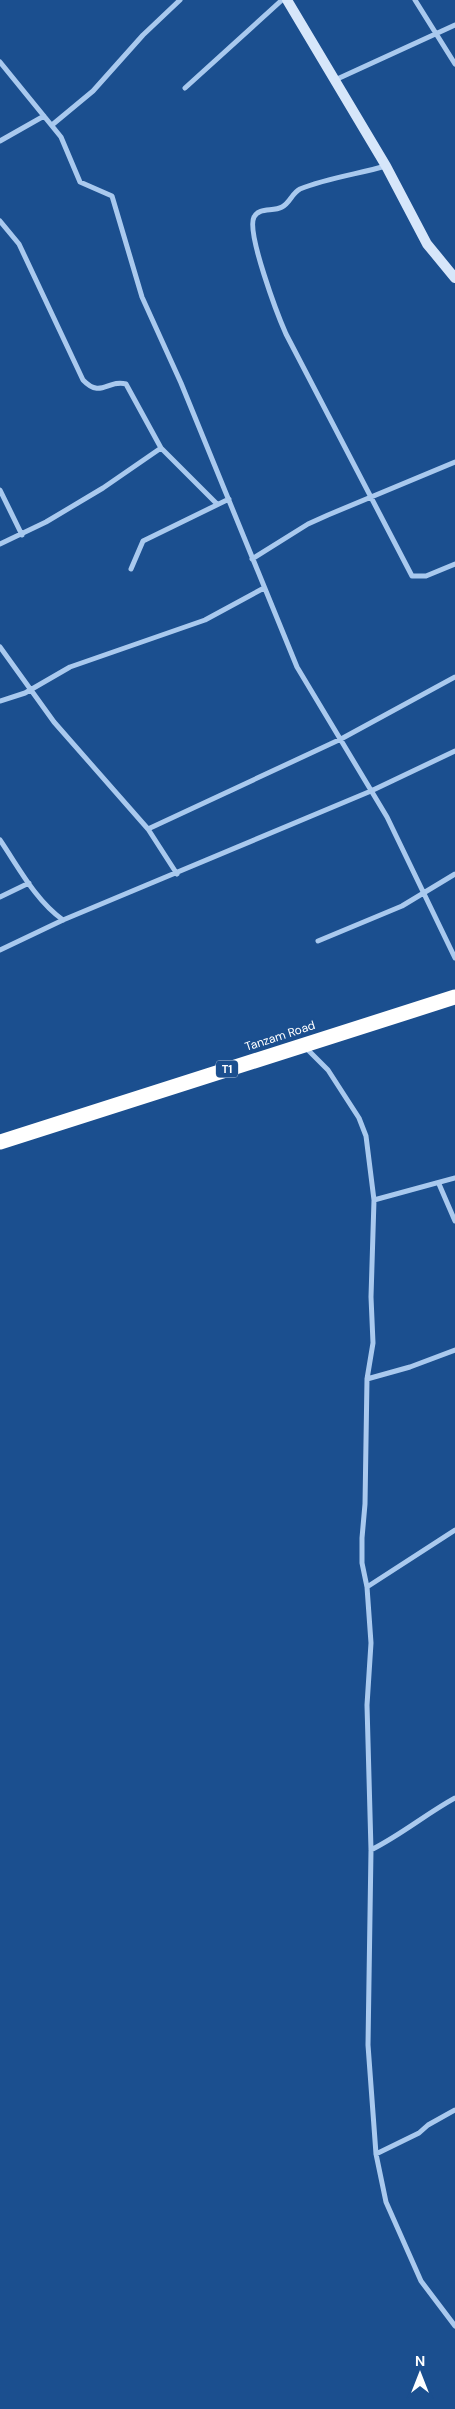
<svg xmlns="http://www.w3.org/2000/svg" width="455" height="2409" font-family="'DM Sans',sans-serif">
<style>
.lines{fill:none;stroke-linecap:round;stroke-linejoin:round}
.street{stroke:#a9c9ee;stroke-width:5}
.secondary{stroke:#d6e6fa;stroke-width:10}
.highway{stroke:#fff;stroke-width:15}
.labels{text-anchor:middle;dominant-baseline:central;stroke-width:4;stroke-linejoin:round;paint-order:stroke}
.shield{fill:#1b4f8f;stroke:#bbcadd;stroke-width:1}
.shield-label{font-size:11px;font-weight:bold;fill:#fff}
.street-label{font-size:12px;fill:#fff;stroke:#1b4f8f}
</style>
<rect width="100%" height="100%" fill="#1b4f8f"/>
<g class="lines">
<path class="street" d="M415,0l40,64
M0,62l61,75 19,45 32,14 30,101 39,86 116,284 90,150 68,141
M335,80l120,-55
M185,88l97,-88
M52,125l41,-34 50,-56 37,-35
M0,141l44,-25
M386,166c-28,8 -59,12 -86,23 -8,4 -10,14 -18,18 -9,5 -23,0 -28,10 -8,15 24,99 32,117l126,242h14l29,-12
M0,221l19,23 64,136c18,19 25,-1 43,4l35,64 -58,40 -57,34 -46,22
M161,448l56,56
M0,490l22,45
M252,559l56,-35 20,-9 127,-53
M131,569l12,-28 86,-42
M0,647l54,75 94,107 29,45
M0,701l25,-8 45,-26 135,-47 59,-32
M148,829l193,-90 114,-62
M0,840c19,28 36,61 63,80
M0,897l29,-14
M318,941l84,-35 53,-32
M0,950l63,-30 308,-129 84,-40
M306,1048l22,22 31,48 7,18 8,64 -3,97 2,46 -6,36 -2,125 -3,34v25l5,24 4,56 -4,62 4,145 -3,195 8,109 10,48 35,79 34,45
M439,1184l16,37
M374,1200l81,-22
M367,1379l43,-12 45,-17
M367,1587l88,-57
M371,1850c30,-15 55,-36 84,-52
M376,2154l43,-21 9,-8 27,-15"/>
<path class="secondary" d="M287,0l99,166 41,78 28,34"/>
<path class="highway" d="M0,1142l455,-145"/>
</g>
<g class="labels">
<rect class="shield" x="216" y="1060.5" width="22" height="17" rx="4"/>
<g class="shield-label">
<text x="227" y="1069">T1</text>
</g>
<g class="street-label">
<text transform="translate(280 1036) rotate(-18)">Tanzam Road</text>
</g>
</g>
<g transform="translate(420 2374)" stroke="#1b4f8f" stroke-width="4" paint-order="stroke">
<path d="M0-4L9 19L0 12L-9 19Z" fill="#ffffff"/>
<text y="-8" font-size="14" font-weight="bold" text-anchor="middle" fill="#ffffff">N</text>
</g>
</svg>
